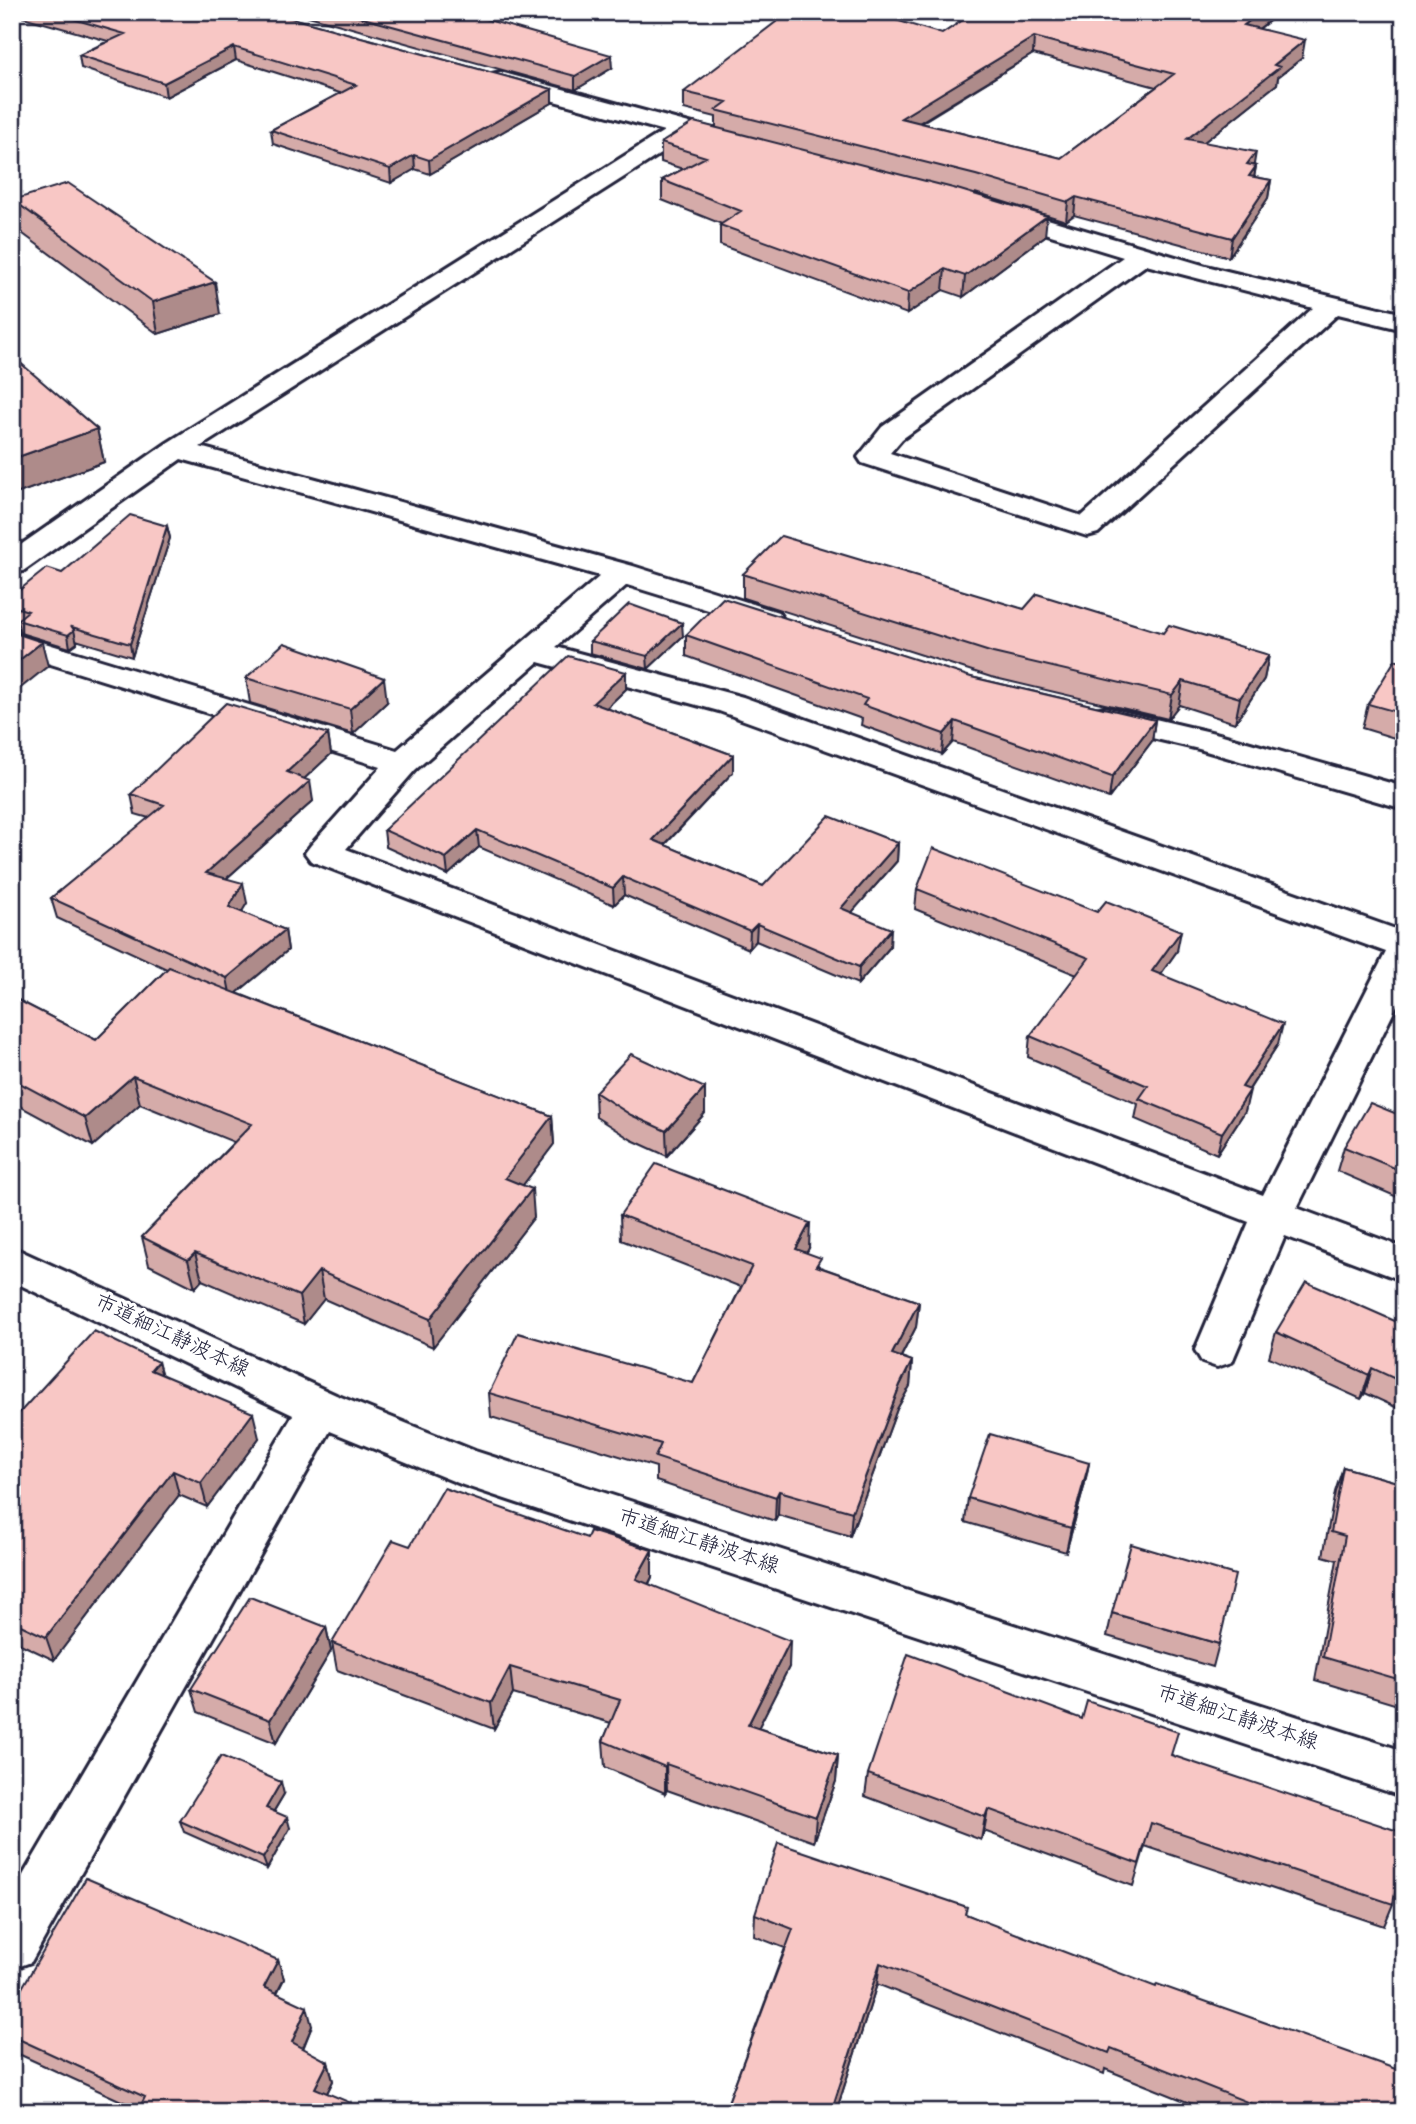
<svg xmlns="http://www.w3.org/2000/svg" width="1416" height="2124" font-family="'Gochi Hand','Klee One',sans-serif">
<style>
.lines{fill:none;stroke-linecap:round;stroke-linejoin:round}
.minor-casing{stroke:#22223b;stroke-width:6}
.minor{fill:#fff;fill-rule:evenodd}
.wall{fill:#d5aba9;stroke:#22223b;stroke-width:2;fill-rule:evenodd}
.shaded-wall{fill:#ae8b8a;stroke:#22223b;stroke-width:2}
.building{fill:#f8c7c5;stroke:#22223b;stroke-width:2;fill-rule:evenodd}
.labels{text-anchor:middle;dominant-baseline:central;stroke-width:6;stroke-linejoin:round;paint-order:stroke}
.street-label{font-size:21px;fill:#22223b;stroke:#fff}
</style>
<rect width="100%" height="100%" fill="#fff"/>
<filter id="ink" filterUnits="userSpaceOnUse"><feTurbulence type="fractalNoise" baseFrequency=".0143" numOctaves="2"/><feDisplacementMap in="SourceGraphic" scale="14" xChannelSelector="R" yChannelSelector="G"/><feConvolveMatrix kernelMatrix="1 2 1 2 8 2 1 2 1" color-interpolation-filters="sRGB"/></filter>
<g filter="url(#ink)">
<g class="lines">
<defs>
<path id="minor" d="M500,72l241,65 4,5 -4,5 -8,2 -46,-12 -487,310 433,119 145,46 5,7 -5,7 -11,2 -140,-43 -71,62 187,50 661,235v59l-107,217 107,40v33l-119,-45 -53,126 -15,5 -15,-5 -7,-12 54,-128 -938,-361 -6,-8 6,-8 70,-78 -369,-115v-19l385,117 203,-174 -419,-117 -158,112 -11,3v-23l155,-108 497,-312 -172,-47 -3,-5 3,-5zM538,662l181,49 667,241 -123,243 -917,-346 69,-79z
M997,204l209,62 198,48v16l-66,-16 -240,219 -11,3 -225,-73 -4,-6 24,-30 241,-170 -135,-41 -3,-5 3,-5zM1146,265l167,43 -231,208 -192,-63 12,-14z
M1104,707l115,27 185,53v22l-205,-60 -107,-25 -4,-7 4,-7z
M12,1247l324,148 139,56 929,300v46l-941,-312 -133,-54 -299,531 -19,7v-75l281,-479 -281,-134z"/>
</defs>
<use href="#minor" class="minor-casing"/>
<use href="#minor" class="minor"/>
</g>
<path class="wall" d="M12,12h257l283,77v14l-122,71 -15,-5 -24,14 -118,-39 -2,-14 69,-37 -104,-33 -70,37 -85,-29 -2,-13 29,-14 -96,-27z
M294,12h166l152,56 -37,22z
M975,12h303l-1,3 -18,14 43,29 -24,19 -1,7 -73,58 52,24 -2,11 17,3 -3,18 -39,59 -155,-42 -8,6 -91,-28 70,43 -82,61 -20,-7 -36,24 -187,-69v-20l2,-1 -60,-24v-20l21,-11 -22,-7v-19l55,-16v-10l-32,-8v-17l258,-58zM1033,54l123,33 -95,71 -140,-35z
M13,200l207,114 -62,20 -139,-103z
M12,363l85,66 7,33 -88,32 -4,-3z
M167,526l3,12 -38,119 -56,-17 1,3 -7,5 -50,-15 -3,-13 -5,-2v-22z
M743,574l281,35 139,24 106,22 -5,24 -29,44 -56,-18 -11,14 -177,-42 -248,-79z
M686,635l285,42 184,43 -3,21 -43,57 -156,-56 -11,12 -81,-29 1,-6 -176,-63z
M683,636l-35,33 -58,-16v-12z
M1404,663v78l-42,-13 6,-24z
M246,678l141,24 -34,32 -103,-31z
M626,689l-20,19 127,47v17l-68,73 98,41 135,-43 -1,18 -46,52 39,34 -32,37 -102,-43 -7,8 -125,-54 -10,10 -135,-58 -31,28 -62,-28 -2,-17z
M328,734l3,20 -27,25 9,22 -87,78 21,24 -6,9 44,18 3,20 -51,43 315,123 2,28 -31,41 11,32 -101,130 -109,-48 -20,25 -102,-44 -7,8 -46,-23 -7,-28 92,-95 -94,-38 -47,42 -81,-44v-105l84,43 71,-71 -110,-51 -6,-20 98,-80 -14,-4 -4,-20z
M917,889l260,62 -17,24 118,69 -29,46 -4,21 -28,43 -82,-35 3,-15 -110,-47 2,-21 47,-61 -162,-66z
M705,1088v25l-38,43 -35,-16 -36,-23 -1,-25z
M1404,1104v96l-67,-29 7,-24 53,-33z
M620,1215l189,33 -3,5 14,14 99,35 -3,25 -15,30 11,4 -2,25 -13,23 -47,127 -72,-21 -3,6 -119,-40v-14l-165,-50 -2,-24 204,-10 48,-96 -120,-47z
M1404,1325v86l-39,-18 -4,6 -92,-42 7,-25z
M158,1362l3,12 98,64 -52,69 -28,-12 -125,165 -42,-20v-219z
M1089,1463l-5,24 -18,65 -101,-30 3,-24z
M1343,1467l61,17v223l-89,-27 22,-120 -14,-4 12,-64z
M410,1546l242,31 -3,7 140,83 -31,61 80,27 -2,26 -22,61 -147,-52 -2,3 -60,-26 -2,-26 8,-18 -98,-29 -19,35 -157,-59 -5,-27z
M1112,1613l107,31 -6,23 -106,-31z
M326,1627l5,24 -55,92 -78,-31 -7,-23z
M1172,1755l221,149 -9,22 -239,-80 -12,40 -149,-55 -3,9 -116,-44 3,-22z
M284,1794l-10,17 16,17 -23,41 -83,-37 -4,-11z
M755,1914h211l438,198h-192l-107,-43 -1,5 -227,-90 -41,128h-110v-4l59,-160 -31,-12z
M278,1960l6,19 -7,14 35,33 -9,23 25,13 5,19 -6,12 27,19h-214l-1,-3 -127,-58v-46z"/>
<path class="shaded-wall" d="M1261,12h17l-1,3 -36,27 3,-17z
M1034,37l-1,17 -134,81 2,-17z
M1305,40l-3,18 -24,19 -1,7 -92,73 2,-18 87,-74z
M234,47l2,13 -70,37 -2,-14z
M611,55l1,13 -37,22v-14z
M552,89v14l-122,71 -1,-14z
M1256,152l-3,18 -6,-6z
M414,155l1,14 -24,14 -1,-14z
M1256,166l-3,18 -4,-8z
M1271,180l-3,18 -39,59 3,-19z
M1076,197l-2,18 -8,6 2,-19z
M1047,216l-2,20 -82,61 2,-21z
M945,269l-2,21 -36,24 1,-21z
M215,282l5,32 -62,20 -5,-32z
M97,429l7,33 -88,32 -4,-15v-20z
M167,526l3,12 -38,119 -2,-13z
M682,623l1,13 -35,33 -1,-13z
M74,630l3,13 -7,5 -2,-13z
M42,642l6,24 -36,29v-29z
M1269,655l-5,24 -29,44 5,-25z
M626,672v17l-32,31 -1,-17z
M384,678l3,24 -34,32 -3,-25z
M1183,681l-4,24 -11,14 4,-24z
M1155,720l-3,21 -43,57 3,-21z
M955,721l-2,21 -11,12 2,-20z
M328,734l3,20 -41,38 -3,-20z
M733,755v17l-80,85v-17z
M310,781l3,20 -103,92 -4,-20z
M477,830l2,17 -31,28 -2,-17z
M898,843l-1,18 -57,65 1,-18z
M623,877l1,18 -10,10 -1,-17z
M243,883l4,20 -14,24 -4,-20z
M757,924l-1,17 -7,8 1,-18z
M891,929l-1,18 -32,37 1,-17z
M285,930l3,20 -57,48 -4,-20z
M1181,931l-4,20 -29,41 4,-21z
M1283,1024l-5,20 -41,64 5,-21z
M133,1076l7,28 -47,42 -8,-28z
M705,1088v25l-38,43 -1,-25z
M1250,1090l-5,21 -28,43 5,-21z
M552,1116l2,28 -47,62 -2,-28z
M532,1189l2,28 -101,130 -3,-28z
M810,1223l-1,25 -14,26 1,-25z
M195,1253l7,27 -7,8 -7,-28z
M319,1271l5,28 -20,25 -5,-28z
M919,1302l-3,25 -26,51 2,-24z
M912,1361l-2,25 -13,23 -47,127 2,-24 48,-127z
M158,1362l7,24 -14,-16z
M1372,1368l-7,25 -4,6 8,-24z
M253,1413l6,25 -52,69 -6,-24z
M1089,1463l-5,24 -18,65 5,-24z
M173,1471l6,24 -125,165 -8,-23z
M779,1491l-1,24 -3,6 1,-24z
M652,1550v27l-15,29 -1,-27z
M326,1627l5,24 -55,92 -6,-23z
M790,1641l-1,26 -42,83 1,-25z
M510,1667l3,27 -19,35 -3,-26z
M838,1755l-2,26 -22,61 2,-25z
M666,1764l1,26 -2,3v-26z
M281,1782l3,12 -15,25 -3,-11z
M988,1809l-4,22 -3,9 4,-23z
M287,1817l3,11 -23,41 -4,-11z
M278,1960l6,19 -14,27 -6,-19z
M880,1963l-3,21 -41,128h-5z
M307,2007l5,19 -15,36 -5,-20z
M328,2062l5,19 -13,26 -5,-19z
M351,2103l3,9h-6z"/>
<path class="building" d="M49,12h220l283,77 -123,71 -15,-5 -24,14 -119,-39 85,-45 -122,-38 -70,36 -85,-28 46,-21z
M341,12h119l151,43 -36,21z
M789,12h80l73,22 33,-22h286l-17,13 61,15 -31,25 6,2 -93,72 69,13 -9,12 9,2 -7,10 22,4 -39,58 -156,-41 -8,5 -92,-27 -260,-65 11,-8 -43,-10zM1034,37l140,37 -113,84 -160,-40z
M694,122l263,67 90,27 -82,60 -20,-7 -37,24 -188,-68 21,-14 -79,-31 44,-23 -45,-14z
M68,183l147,99 -62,20 -140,-102z
M17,360l80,69 -85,30v-96z
M130,515l37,11 -37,118 -58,-17 2,3 -6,5 -51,-15 11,-9 -16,-5v-10l35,-28 15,5z
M781,536l243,73 13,-15 126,39 6,-8 100,30 -29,43 -57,-17 -11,14 -179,-42 -250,-79z
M723,598l248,79 184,43 -43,57 -157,-56 -11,13 -81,-29 4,-6 -181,-64z
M629,604l53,19 -35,33 -57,-15z
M12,632l30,10 -30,24z
M284,643l100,35 -34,31 -104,-31z
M568,656l58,16 -33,31 140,52 -80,85 110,46 66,-70 69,27 -57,65 50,21 -32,38 -102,-43 -7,7 -127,-54 -10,11 -136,-58 -31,28 -62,-28z
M1395,660l9,3v51l-36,-10z
M226,703l102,31 -41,38 23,9 -104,92 37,10 -14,24 56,23 -58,48 -176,-80 113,-93 -33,-11z
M933,848l164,64 9,-11 75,30 -29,40 131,53 -41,63 8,3 -28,43 -83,-34 9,-13 -118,-50 59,-78 -172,-69z
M169,967l383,149 -47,62 27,11 -102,130 -111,-48 -20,25 -104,-43 -7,7 -46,-23 110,-113 -119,-48 -48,42 -73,-39v-82l84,43z
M631,1054l74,34 -39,43 -35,-16 -36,-23z
M1370,1103l27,11 7,-10v68l-60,-25z
M656,1164l154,59 -14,26 25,9 -5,8 103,36 -27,52 20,7 -12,24 -48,127 -73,-21 -3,6 -121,-40 6,-13 -172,-51 29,-60 175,50 59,-117 -132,-51z
M1306,1282l98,43v58l-32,-15 -3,7 -93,-43z
M94,1331l64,31 -7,8 102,43 -52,70 -28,-12 -127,166 -34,-16v-200z
M990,1434l99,29 -18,65 -103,-30z
M1343,1467l61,17v197l-81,-24 22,-121 -14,-4z
M444,1488l143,50 3,-7 62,19 -16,29 154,62 -42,84 90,30 -22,62 -150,-53 -1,3 -62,-26 17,-41 -110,-33 -19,36 -159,-60 61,-103 17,6z
M1131,1544l104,31 -16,69 -107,-31z
M250,1597l76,30 -56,93 -79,-31z
M908,1654l174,65 5,-18 91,31 -7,23 233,78v9l-11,62 -242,-81 -12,41 -151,-55 -3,8 -117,-43z
M221,1756l60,26 -15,26 21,9 -24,41 -83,-37z
M778,1843l189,64 -2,7 191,73 1,-3 247,88v40h-120l-21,-8 -1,4 -151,-60 -2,5 -229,-90 -49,149h-96l-9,-4 67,-179 -38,-15z
M86,1878l192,82 -14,27 43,20 -15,35 36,20 -13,26 36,15 -3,9h-203l-6,-3 6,-12 -133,-61v-31z"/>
</g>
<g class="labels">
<g class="street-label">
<text transform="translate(171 1338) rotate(25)">市道細江静波本線</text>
<text transform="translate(698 1544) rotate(18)">市道細江静波本線</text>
<text transform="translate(1237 1720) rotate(18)">市道細江静波本線</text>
</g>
</g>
<rect width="1416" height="2124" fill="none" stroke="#fff" stroke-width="42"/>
<rect x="21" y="21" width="1374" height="2082" fill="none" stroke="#22223b" stroke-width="2.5" filter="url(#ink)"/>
</svg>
